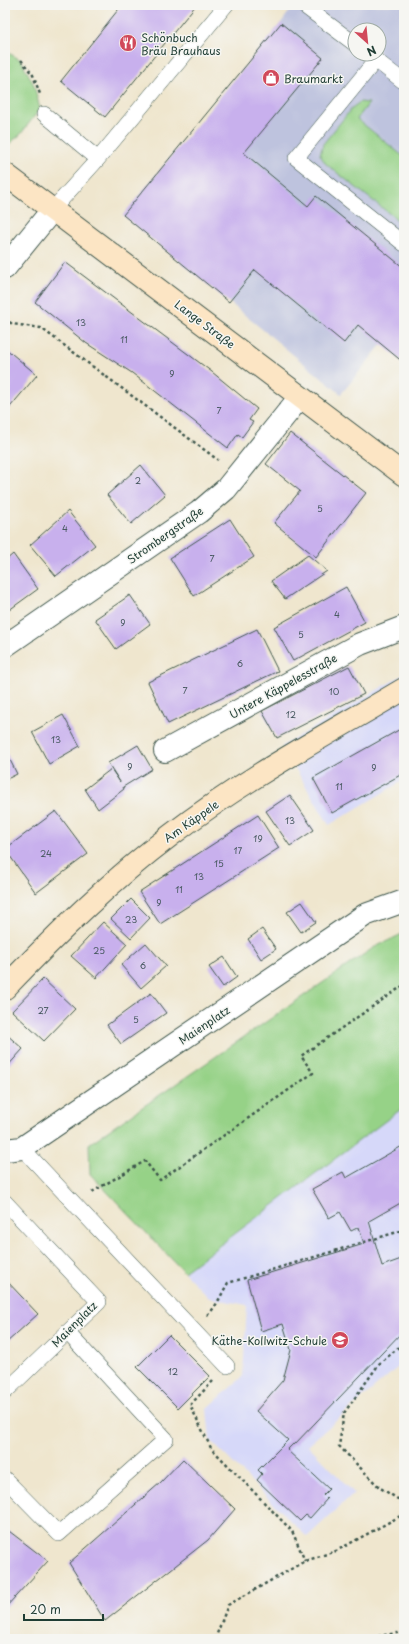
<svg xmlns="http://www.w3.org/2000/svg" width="409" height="1644" font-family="'Playpen Sans',sans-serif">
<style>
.built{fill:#d6d8f9}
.industrial{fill:#bec3de;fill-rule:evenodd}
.green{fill:#96d287;stroke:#5a885e}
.building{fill:#c8b0ed}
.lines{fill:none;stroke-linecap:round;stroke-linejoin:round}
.lane-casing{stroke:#3e564b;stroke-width:16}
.street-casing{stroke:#3e564b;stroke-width:24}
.secondary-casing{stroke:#3e564b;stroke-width:24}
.path{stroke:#3e564b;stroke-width:2.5;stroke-dasharray:3 3;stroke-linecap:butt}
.lane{stroke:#fff;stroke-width:15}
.street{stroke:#fff;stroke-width:22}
.secondary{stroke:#fce5c4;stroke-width:22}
.labels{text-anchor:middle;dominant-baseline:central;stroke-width:3;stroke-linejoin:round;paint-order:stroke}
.number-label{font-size:9px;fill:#495a62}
.poi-label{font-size:11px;fill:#1f3d34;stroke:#f6f6f2;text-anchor:start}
.street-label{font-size:11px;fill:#1f3d34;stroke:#f6f6f2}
</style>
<rect width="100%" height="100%" fill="#f6f6f2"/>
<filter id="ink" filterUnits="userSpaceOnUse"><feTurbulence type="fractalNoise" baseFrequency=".025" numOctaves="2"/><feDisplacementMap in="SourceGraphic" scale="8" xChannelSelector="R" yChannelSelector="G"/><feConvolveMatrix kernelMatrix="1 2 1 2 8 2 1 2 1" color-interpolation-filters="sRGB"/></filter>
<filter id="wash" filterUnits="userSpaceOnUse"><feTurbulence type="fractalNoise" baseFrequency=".012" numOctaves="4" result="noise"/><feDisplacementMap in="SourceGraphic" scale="16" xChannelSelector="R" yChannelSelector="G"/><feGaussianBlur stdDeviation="0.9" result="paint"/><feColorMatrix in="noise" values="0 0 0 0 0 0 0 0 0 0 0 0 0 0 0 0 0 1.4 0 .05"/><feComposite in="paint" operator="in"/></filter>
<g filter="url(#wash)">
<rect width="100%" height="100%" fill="#efe6ce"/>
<path class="built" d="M404,674v106l-75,45 -47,-79z
M404,1107v255l-96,83 46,48 -47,44 -97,-97 -3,-31 36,-33 4,-71 -38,-7 -25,-26z"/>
<path class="industrial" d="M294,5h110v358l-22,-19 -41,50 -218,-179 158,-192zM355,30h24v24h-24z"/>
<path class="green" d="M5,51l16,9 13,25 6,24 -20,26 -15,12z
M360,102l9,1 -12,16 47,38v68l-78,-61 -6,-9 3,-11 30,-37z
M404,933v174l-220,165 -94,-98 -1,-30 284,-196z"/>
<g id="blocks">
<path class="building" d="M122,5h74l-91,112 -44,-36z
M281,23l42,35 -79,95 64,53 8,-10 88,72v95l-46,-38 -14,18 -89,-73 -26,32 -106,-87z
M65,262l147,110 45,37 -8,11 4,2 -11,15 -4,-3 -10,14 -96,-75 -46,-30 -51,-41z
M5,348l32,27 -32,38z
M290,433l76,60 -50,64 -42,-34 26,-32 -34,-27z
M141,465l24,30 -34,29 -24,-29z
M68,511l27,34 -39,31 -26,-31z
M230,519l24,38 -60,39 -24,-38z
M13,554l25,35 -33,24v-52z
M308,555l19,16 -42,28 -14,-18z
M346,587l19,35 -72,39 -19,-34z
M130,595l20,29 -34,25 -21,-30z
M257,629l21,42 -110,53 -20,-42z
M349,666l15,28 -87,44 -15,-27z
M63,715l17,31 -31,18 -17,-32z
M404,727v46l-72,40 -19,-35z
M138,745l14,24 -29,18 1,2 -26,20 -13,-20 26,-20 9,13 -12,-19z
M5,750l12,24 -12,6z
M290,795l24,35 -24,16 -24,-35z
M56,811l32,43 -52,39 -31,-44z
M258,815l21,33 -119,76 -21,-32z
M131,899l19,19 -19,20 -20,-19z
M302,902l14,20 -15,10 -14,-20z
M103,922l24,22 -31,34 -25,-22z
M262,929l14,20 -15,10 -13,-20z
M146,943l20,23 -25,22 -20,-23z
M224,957l13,20 -14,10 -14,-20z
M43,979l32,30 -31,32 -32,-30z
M151,993l15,20 -45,31 -14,-19z
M5,1033l18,16 -18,20z
M404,1145v56l-35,20 13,45 22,-8v72l-110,115 -1,-1 -6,6 42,39 -6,6 4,4 -17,19 -4,-3 -6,6 -43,-41 5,-6 -4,-4 30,-30 -32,-29 27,-31 8,-30 -8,-26 -22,7 -14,-51 117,-36 -5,-17 -8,4 -11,-19 -11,6 -17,-29 31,-17 3,6z
M5,1279l33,35 -33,30z
M169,1335l41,41 -32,32 -41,-41z
M183,1459l52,50 -27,31 -103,81 -36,-58 91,-80z
M5,1528l43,33 -43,47z"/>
</g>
</g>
<g filter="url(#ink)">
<use href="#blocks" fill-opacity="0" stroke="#3e564b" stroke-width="1"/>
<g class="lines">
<defs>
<path id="lane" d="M303,5l52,39
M368,54l36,28
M376,60l-80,98 108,86
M44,114l54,45
M53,209l45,-50 128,-154
M22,1148l205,218
M5,1202l94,100 -94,90
M5,1479l54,55 107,-95 -99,-107"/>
<path id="street" d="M5,268l48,-59
M5,646l194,-134 27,-23 74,-92
M165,751l195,-107 44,-17
M5,1150l17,-2 343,-233 39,-14"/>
<path id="secondary" d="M5,174l399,301
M5,988c52,-54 105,-107 166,-153 73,-56 154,-99 233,-146"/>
</defs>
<use href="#lane" class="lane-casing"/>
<use href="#street" class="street-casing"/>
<use href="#secondary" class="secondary-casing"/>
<path class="path" d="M21,60l12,15 7,19
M5,318l7,6 29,4 177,132
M92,1192l53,-31 15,19 153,-107 -12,-17 103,-71
M207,1315c10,-8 14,-21 21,-32l176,-53
M404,1343l-25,21 -35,49 -5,33 40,41 25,16
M213,1381l-23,24 21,43 81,83 13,30
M215,1639l13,-34 77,-44 31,-10 68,-37
M360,1639l44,-7"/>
<use href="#lane" class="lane"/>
<use href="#street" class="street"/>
<use href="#secondary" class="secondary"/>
</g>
</g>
<defs>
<symbol id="restaurant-disc" viewBox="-11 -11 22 22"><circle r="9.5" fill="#d1495b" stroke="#f6f6f2"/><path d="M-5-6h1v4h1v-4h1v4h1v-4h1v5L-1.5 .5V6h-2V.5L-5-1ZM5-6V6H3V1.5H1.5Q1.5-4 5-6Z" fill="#fff"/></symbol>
<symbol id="shop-disc" viewBox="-11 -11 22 22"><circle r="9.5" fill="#d1495b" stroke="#f6f6f2"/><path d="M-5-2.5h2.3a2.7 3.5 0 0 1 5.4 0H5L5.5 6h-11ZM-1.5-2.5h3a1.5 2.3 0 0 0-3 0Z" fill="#fff"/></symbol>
<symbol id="school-disc" viewBox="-11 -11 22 22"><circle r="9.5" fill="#d1495b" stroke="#f6f6f2"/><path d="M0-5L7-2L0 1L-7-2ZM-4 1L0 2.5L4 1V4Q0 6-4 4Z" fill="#fff"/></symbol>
</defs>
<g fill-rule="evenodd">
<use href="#restaurant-disc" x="118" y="33" width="20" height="20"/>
<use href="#shop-disc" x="261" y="68" width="20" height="20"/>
<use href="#school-disc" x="330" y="1330" width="20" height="20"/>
</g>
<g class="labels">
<g class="number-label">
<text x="81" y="322">13</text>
<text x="124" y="339">11</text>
<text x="172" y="373">9</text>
<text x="219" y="410">7</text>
<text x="138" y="480">2</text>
<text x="320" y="508">5</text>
<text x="65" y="528">4</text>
<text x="212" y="558">7</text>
<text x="337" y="614">4</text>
<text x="123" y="622">9</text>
<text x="301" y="634">5</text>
<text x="240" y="663">6</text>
<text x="185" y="690">7</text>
<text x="334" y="691">10</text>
<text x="291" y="714">12</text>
<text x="56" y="739">13</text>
<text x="130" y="766">9</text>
<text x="374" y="767">9</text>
<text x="339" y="786">11</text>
<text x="290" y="820">13</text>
<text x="258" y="838">19</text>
<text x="238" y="850">17</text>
<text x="46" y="853">24</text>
<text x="219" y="863">15</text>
<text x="199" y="876">13</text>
<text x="179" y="889">11</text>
<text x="159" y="902">9</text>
<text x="131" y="919">23</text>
<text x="99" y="950">25</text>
<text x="143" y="965">6</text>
<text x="43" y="1010">27</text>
<text x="136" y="1019">5</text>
<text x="173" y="1371">12</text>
</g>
<g class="poi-label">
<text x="141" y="37">Schönbuch<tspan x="141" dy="13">Bräu Brauhaus</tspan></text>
<text x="284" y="78">Braumarkt</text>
<text x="327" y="1340" text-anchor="end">Käthe-Kollwitz-Schule</text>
</g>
<g class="street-label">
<text transform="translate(205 324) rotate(37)">Lange Straße</text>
<text transform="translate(165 535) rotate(-35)">Strombergstraße</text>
<text transform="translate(283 686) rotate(-29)">Untere Käppelesstraße</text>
<text transform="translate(191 821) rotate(-35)">Am Käppele</text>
<text transform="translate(204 1025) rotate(-34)">Maienplatz</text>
<text transform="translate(74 1324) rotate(-45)">Maienplatz</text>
</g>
</g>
<rect width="409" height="1644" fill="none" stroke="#f6f6f2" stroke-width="20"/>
<g transform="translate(367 42) rotate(153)"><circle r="19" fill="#f6f6f2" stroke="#a0aca6"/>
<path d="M0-3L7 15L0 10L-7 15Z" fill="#d1495b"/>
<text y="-6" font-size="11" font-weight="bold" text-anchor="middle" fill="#1f3d34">N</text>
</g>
<path d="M24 1614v6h79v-6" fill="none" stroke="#1f3d34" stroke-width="2"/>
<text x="30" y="1614" font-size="12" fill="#1f3d34" stroke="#f6f6f2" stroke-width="3" paint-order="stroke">20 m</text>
</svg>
